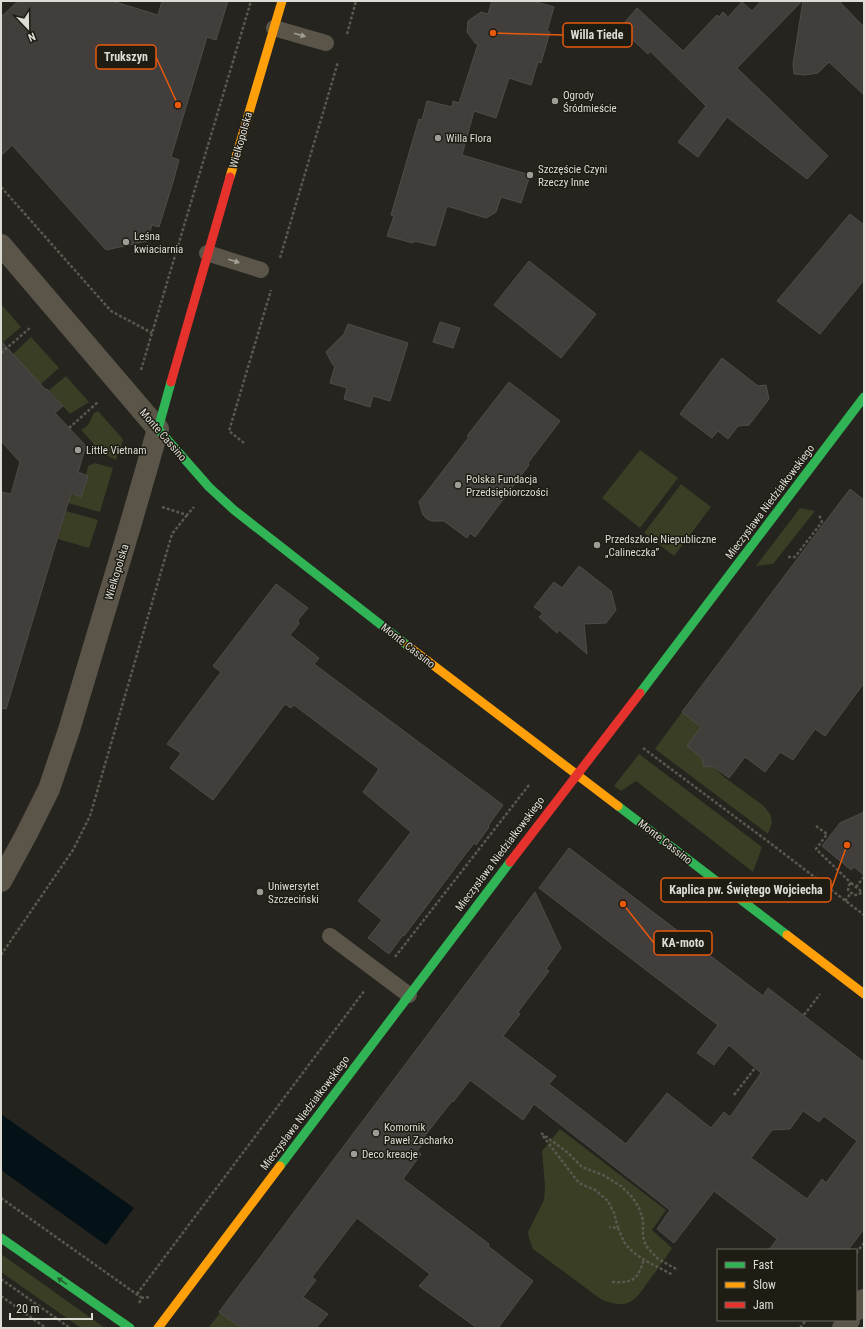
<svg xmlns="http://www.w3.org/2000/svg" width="865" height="1329" font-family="'Roboto Condensed',sans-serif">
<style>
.green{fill:#393e25}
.water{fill:#041117}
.building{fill:#413e3c;stroke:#4f4d4a;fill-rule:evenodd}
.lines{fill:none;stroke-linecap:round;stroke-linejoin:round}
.path{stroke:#5c574f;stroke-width:2.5;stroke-dasharray:3 2;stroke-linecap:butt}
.lane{stroke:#5b5549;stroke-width:16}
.street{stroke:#5b5549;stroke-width:22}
.fast{stroke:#30b455;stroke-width:9}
.slow{stroke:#ff9f0a;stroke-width:9}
.jam{stroke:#e5322d;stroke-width:9}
.oneway{fill:#a29f96}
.oneway2{fill:#266031}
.poi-dot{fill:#9d9c95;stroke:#1e1c13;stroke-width:1.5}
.labels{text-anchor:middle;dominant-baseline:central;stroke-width:3;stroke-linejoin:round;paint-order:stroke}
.poi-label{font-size:11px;fill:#dddcd5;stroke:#1e1c13;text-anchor:start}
.street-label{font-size:11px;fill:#dddcd5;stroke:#1e1c13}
.leader{fill:none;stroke:#e8590c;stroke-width:1.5}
.callout-dot{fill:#e8590c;stroke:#1e1c13;stroke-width:1.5}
.callout{fill:#1e1c13;stroke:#e8590c;stroke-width:1.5}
.callout-label{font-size:12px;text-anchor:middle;font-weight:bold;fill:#dddcd5}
</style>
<rect width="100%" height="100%" fill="#25241f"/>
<path class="green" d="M1,304l20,23 -20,17z
M31,337l28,31 -25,22 -21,-36z
M66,376l23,26 -19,12 -21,-24z
M98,411l24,27 1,2 -7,20 -19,-9 -4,-8 -12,-13 7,-5 6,-12z
M640,450l38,28 -38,50 -38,-30z
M95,463l18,5 -13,44 -32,-9 3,-9 10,3 7,-21 -2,-1 2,-9z
M681,484l30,23 -37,49 -30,-23z
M800,508l15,3 -42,53 -17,2z
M66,511l32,9 -9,28 -31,-9z
M696,693l-7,14 4,12 10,12 9,32 4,6 8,8 40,29 5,7h1l2,10 -4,11 -113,-85z
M639,754l123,93 -9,25 -117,-91 -15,10 -7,-5z
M560,1129l106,81 -14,20 20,18c-7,11 -14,21 -22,31 -15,22 -20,31 -48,21l-69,-51 -4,-11 -1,-6 16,-32 1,-14 -3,-35z
M1,1254l104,74h-24l-80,-56z
M220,1313l22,15h-34z"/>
<path class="water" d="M1,1114l133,94 -28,37 -105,-75z"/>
<path class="building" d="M18,1h94l46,14 4,-14h66l-12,39 -9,-3 -36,120 8,3 -6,22 -14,45 -7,-2 -5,16 -41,9 -94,-105 -11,11v-139z
M492,1h41l21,6 -7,24 3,1 -9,31 -3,-1 -7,23 -22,-7 -13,40 -22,-7 -12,44 68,20 -9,28 -20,-6 -5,15 -10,6 -39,-12 -12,40 -21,-5 -1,2 -26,-7 7,-20 -3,-1 28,-96 3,1 5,-19 25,6 1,-6 6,2 19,-59 -3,-1 -8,-11 1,-11 13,-9 7,2z
M761,1h41l-65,67 91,88 -21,23 -80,-62 -29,40 -20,-15 28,-36 -56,-55 -2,3 -28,-26 17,-20 46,43 34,-36 2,2 4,-5 5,5 14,-15 10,9z
M803,1h36l25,26v68l-35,-33 -11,11 -13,2 -11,-1 -1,-10z
M850,214l14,11v55l-44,54 -43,-33z
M529,261l67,53 -35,44 -67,-53z
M440,322l20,6 -7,20 -20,-6z
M348,324l60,19 -18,58 -17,-5 -3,11 -26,-8 3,-11 -17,-5 5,-17 -2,-1 -7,-13 18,-18z
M1,341l45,49 1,-1 16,17 -8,7 31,33 -8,26 10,4 -7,21 -10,-4 -65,216 -5,-1v-216l10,2 9,-32 -19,-21z
M722,358l36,28 8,-1 3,14 -20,26 -11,1 -10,13 -10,-8 -6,7 -32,-24z
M509,382l51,39 -32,42 1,2 -54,72 -5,-4 -3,5 -23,-17h-12l-5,-2 -4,-4 -4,-13 50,-65 -2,-1z
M850,489l14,11v183l-39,53 -10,-7 -22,31 -13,-8 -15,20 -20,-15 -16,21 -16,-12 -9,1 -2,-9 -15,-12 14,-19 -19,-15z
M579,566l32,25 5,19 -10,13 -22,1 3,30 -28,-24 -2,3 -18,-16 4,-4 -9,-6 20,-25 8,6z
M276,584l32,24 -10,12 1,4 -9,11 29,23 -5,6 189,141 -15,21 1,1 -13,18 -2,-2 -16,21 -54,72 -1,-1 -14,19 -21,-16 14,-18 -24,-19 53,-69 -48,-40 16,-23 -85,-64 -3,3 -6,-4 -72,96 -43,-32 11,-15 -14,-9 54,-72 -8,-6z
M864,812v63l-10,-8 -3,3 -29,-24 18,-23z
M569,848l194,148 5,-8 96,74v167l-16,21h-79l8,-11 -63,-48 -40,52 -17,-14 13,-19 -136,-106 -11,16 -53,-40 -17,22 -1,-1 -32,41 3,2 -6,7 4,3 -18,25 86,65 -1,2 45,35 -35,47h-21l-58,-42 11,-12 -73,-56 -45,59 4,3 -13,17 25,17 -12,14h-74l-23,-16 316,-420 26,56 -15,21 3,2 -31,41 2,2 -17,22 53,40 -7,8 77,60 41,-51 44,35 13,-16 6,5 31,-44 -32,-28 -15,20 -17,-12 21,-28 -179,-137zM803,1111l16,11 5,-6 33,25 -31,42 -4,-4 -15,20 -56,-41 21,-28 18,-1z"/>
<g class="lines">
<path class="path" d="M347,34l9,-33
M1,187l110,124 41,22
M280,258l58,-196
M1,353l30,-26
M141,370l110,-369
M69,428l29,-26
M244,443l-15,-12 42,-141
M162,507l25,8 7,-8
M788,557h7l27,-35 -3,-7
M643,748l131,98 90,69
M816,826l11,8 -11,15 35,34
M851,883l11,9 -4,3h-4l-6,-5 1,-5z
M856,887l8,-10
M845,901l6,-8
M1,955l72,-105 17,-34 82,-282 15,-19
M395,957l134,-172
M804,1015l16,-21
M734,1095l21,-27
M541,1133l26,19 15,15 21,8 18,11 12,12 6,10 4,12v17l3,9 12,13 20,11
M543,1136l36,47 16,7 13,11 6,12 4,15 -9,-1
M1,1198l141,100
M618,1228c2,4 4,10 6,14 11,16 33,24 49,33
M856,1253l8,-10
M1,1279l69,49
M612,1282c21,1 26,-2 32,-23
M137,1294l228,-304
M1,1296l45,32
M139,1303l3,-5 5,-1 3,2
M800,1328l6,-8"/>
<path class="lane" d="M274,28l52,15
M207,253l54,17
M330,936l79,59"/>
<path class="street" d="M1,245l157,184 -28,97 -61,204 -20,59 -23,46 -25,46
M856,1310l8,-10
M843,1328l6,-8"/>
<path class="fast" d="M171,382l-13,47 51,58 25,23 174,136
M640,693l224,-296
M618,806l169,129
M280,1166l230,-304
M1,1238l129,90"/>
<path class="slow" d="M230,177l52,-176
M408,646l210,160
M787,935l77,59
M158,1328l122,-162"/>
<path class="jam" d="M171,382l59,-205
M510,862l130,-169"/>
</g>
<defs><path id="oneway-solid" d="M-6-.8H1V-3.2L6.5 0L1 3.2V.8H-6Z"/></defs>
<g class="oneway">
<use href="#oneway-solid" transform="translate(300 35) rotate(16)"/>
<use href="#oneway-solid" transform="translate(234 261) rotate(18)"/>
</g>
<use class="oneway2" href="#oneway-solid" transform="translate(62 1281) rotate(-145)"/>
<g class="poi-dot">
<circle cx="555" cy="101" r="4"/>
<circle cx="438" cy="138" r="4"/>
<circle cx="530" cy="175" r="4"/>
<circle cx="126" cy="242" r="4"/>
<circle cx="78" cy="450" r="4"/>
<circle cx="458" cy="485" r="4"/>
<circle cx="597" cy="545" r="4"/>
<circle cx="260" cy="892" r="4"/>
<circle cx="376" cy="1133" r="4"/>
<circle cx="354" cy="1154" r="4"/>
</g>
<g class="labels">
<g class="poi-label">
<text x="563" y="95">Ogrody<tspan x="563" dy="13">Śródmieście</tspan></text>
<text x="446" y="138">Willa Flora</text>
<text x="538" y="169">Szczęście Czyni<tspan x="538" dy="13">Rzeczy Inne</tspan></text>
<text x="134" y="236">Leśna<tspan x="134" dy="13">kwiaciarnia</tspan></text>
<text x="86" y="450">Little Vietnam</text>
<text x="466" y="479">Polska Fundacja<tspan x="466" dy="13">Przedsiębiorczości</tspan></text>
<text x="605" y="539">Przedszkole Niepubliczne<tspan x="605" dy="13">„Calineczka”</tspan></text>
<text x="268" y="886">Uniwersytet<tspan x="268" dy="13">Szczeciński</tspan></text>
<text x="384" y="1127">Komornik<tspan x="384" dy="13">Paweł Zacharko</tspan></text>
<text x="362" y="1154">Deco kreacje</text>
</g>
<g class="street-label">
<text transform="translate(241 140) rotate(-74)">Wielkopolska</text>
<text transform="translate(163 435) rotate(49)">Monte Cassino</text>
<text transform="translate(770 502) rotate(-53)">Mieczysława Niedziałkowskiego</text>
<text transform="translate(117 572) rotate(-73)">Wielkopolska</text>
<text transform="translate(408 646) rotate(38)">Monte Cassino</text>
<text transform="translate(665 842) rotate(38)">Monte Cassino</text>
<text transform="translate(500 854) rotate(-53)">Mieczysława Niedziałkowskiego</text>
<text transform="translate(305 1113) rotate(-53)">Mieczysława Niedziałkowskiego</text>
</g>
</g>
<path class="leader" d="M493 33L563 35M178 105L156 57M847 845L831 890M623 904L654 943"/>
<g class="callout-dot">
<circle cx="493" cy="33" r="4"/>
<circle cx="178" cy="105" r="4"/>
<circle cx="847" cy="845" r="4"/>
<circle cx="623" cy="904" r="4"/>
</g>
<g class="callout">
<rect x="563" y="23" width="69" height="24" rx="4"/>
<rect x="96" y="45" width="60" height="24" rx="4"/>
<rect x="661" y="878" width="170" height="24" rx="4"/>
<rect x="654" y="931" width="58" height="24" rx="4"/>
</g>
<g class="callout-label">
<text x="597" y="39">Willa Tiede</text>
<text x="126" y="61">Trukszyn</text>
<text x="746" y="894">Kaplica pw. Świętego Wojciecha</text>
<text x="683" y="947">KA-moto</text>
</g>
<rect width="865" height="1329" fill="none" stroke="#dddcd5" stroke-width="4"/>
<rect x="717" y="1249" width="140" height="72" fill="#1e1c13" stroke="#6a6961"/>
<rect x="725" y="1262" width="20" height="6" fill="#30b455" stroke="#6a6961"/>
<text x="753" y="1269" font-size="12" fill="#dddcd5">Fast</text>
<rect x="725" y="1282" width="20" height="6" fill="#ff9f0a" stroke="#6a6961"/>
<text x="753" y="1289" font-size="12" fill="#dddcd5">Slow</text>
<rect x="725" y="1302" width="20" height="6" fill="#e5322d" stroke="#6a6961"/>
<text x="753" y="1309" font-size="12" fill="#dddcd5">Jam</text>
<g transform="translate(28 28) rotate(158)" stroke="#1e1c13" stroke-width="3" paint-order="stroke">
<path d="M0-3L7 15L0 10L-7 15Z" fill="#dddcd5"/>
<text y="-6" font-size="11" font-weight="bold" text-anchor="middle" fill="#dddcd5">N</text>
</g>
<path d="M10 1313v6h82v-6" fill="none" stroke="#dddcd5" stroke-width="2"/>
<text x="16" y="1313" font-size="12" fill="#dddcd5" stroke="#1e1c13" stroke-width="3" paint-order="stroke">20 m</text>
</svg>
